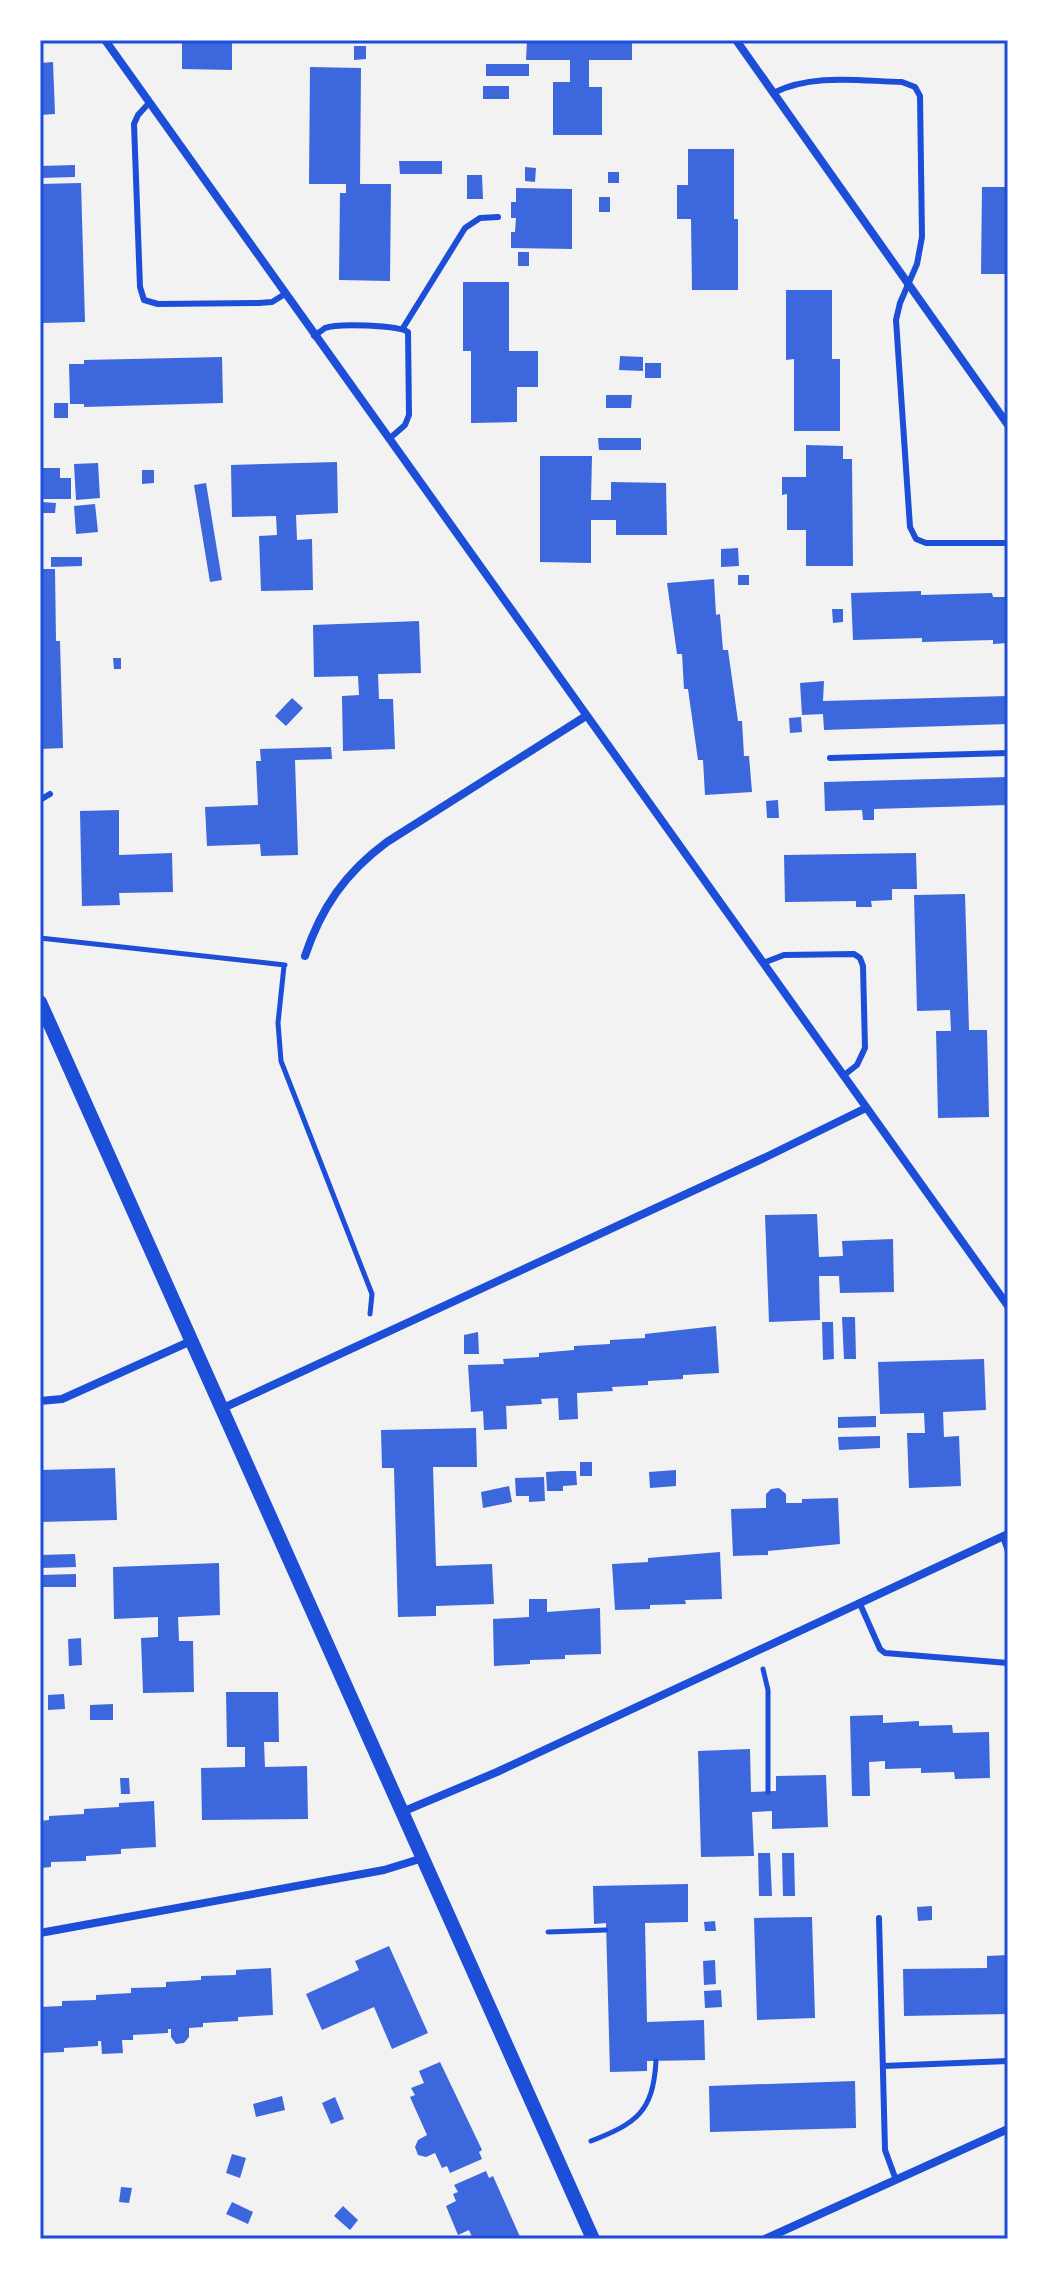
<svg xmlns="http://www.w3.org/2000/svg" width="1048" height="2279" font-family="Merriweather,serif">
<style>
.building{fill:#3d67dc}
.lines{fill:none;stroke-linecap:round;stroke-linejoin:round}
.path{stroke:#1d4ed8;stroke-width:5}
.service{stroke:#1d4ed8;stroke-width:6}
.minor{stroke:#1d4ed8;stroke-width:8}
.tertiary{stroke:#1d4ed8;stroke-width:14}
.neatline{fill:none;stroke:#1d4ed8;stroke-width:3}
</style>
<rect width="100%" height="100%" fill="#f2f2f2"/>
<path class="building" d="M182,40h50v30l-50,-1z
M527,40h105v20h-43v27h13v48h-49v-53h17v-22h-44z
M354,46h12v13l-12,1z
M53,62l2,52 -15,1v-52z
M486,64h43v12h-43z
M310,67l51,1 -1,116h31l-1,97 -51,-1 1,-87h6v-9h-37z
M483,86h26v13h-26z
M1005,103h3v75h-3z
M688,149h46v70h4v71h-46l-1,-71h-14v-34h11z
M399,161h43v13h-42z
M75,165v12l-35,1v-12z
M525,167l11,1 -1,14 -10,-1z
M608,172h11v11h-11z
M467,175h15l1,24h-16z
M81,183l4,139 -45,1v-139z
M982,187h26v87h-27z
M516,188l56,1v60l-61,-1v-16h4l1,-14h-5v-16h5z
M599,197h11v15h-11z
M518,252h11v14h-11z
M463,282h46v69h29v36h-21v35l-46,1v-72h-8z
M786,290h46v69h8v72h-46v-72l-8,1z
M620,356l23,1v14l-24,-1z
M222,357l1,46 -139,4v-3h-14l-1,-40h15v-4z
M645,363h16v15h-16z
M606,395h26l-1,13h-25z
M54,403h14v15h-14z
M598,438h43v12h-42z
M806,445l37,1v13h9l1,107h-47v-36h-19v-36l-5,1v-18h24z
M540,456h52l-1,44h20v-18l55,1 1,52h-51v-15h-25v43l-51,-1z
M337,462l1,51 -42,2 1,25 15,-1 1,51 -52,1 -2,-55 18,-1 -1,-19 -44,1 -1,-52z
M98,463l2,35 -24,2 -2,-36z
M41,468h19v10h11v21h-29z
M142,470h12v13l-12,1z
M206,483l16,97 -12,2 -16,-97z
M41,502l15,1 -1,10h-14z
M95,504l3,28 -22,2 -2,-28z
M738,548l1,18 -18,1v-18z
M51,557h31v9l-31,1z
M40,569h15l1,72h4l3,107 -23,1z
M738,575h11v10h-11z
M714,579l2,36 4,-1 3,36h5l10,71h4l2,35h5l3,36 -47,3 -2,-35h-5l-10,-71h-4l-2,-35h-5l-10,-71z
M921,591v4l71,-2 1,4h15v46l-15,1v-4l-71,2v-4l-69,2 -2,-47z
M832,609h11v13l-10,1z
M419,621l2,52 -43,1 1,25h14l2,50 -52,2 -1,-55 17,-1 -1,-19 -44,1 -1,-52z
M113,658h8v11h-7z
M824,681l-1,20 185,-5v28l-184,6 -1,-16 -21,1 -2,-32z
M292,698l11,10 -17,18 -11,-10z
M801,717l1,15 -12,1 -1,-15z
M331,747l1,12 -37,1 3,95 -37,1 -1,-12 -53,2 -2,-39 53,-2 -2,-44h5l-1,-12z
M1008,777v28l-134,4v11h-11l-1,-10 -37,1 -1,-29z
M778,800l1,18h-12l-1,-17z
M119,810v45l53,-2 1,39 -54,1 1,12 -38,1 -2,-95z
M916,853l1,36h-25v11l-21,1 1,6h-16v-6l-71,1 -1,-47z
M965,894l4,136h18l2,87 -51,1 -2,-87h15l-1,-21 -33,1 -3,-116z
M817,1214l2,43 24,-1 -1,-15 51,-2 1,53 -54,1 -1,-17h-20l1,44 -51,2 -4,-107z
M842,1317h13l1,42h-12z
M822,1322h11l1,37 -11,1z
M716,1326l3,47 -36,2v4l-35,2v4l-36,2 1,4 -36,2 1,26 -19,1 -1,-22 -17,1 1,5 -36,2 1,23 -23,1 -1,-19 -12,1 -3,-47 36,-1 -1,-5 36,-2v-4l35,-3v-4l36,-2v-4l35,-2v-4z
M478,1332l1,22h-15v-19z
M984,1359l2,51 -43,2 1,25 15,-1 2,50 -52,2 -2,-55h18l-1,-20 -44,1 -2,-52z
M876,1416v11l-38,1v-11z
M476,1428l1,39h-44l3,99 56,-2 2,40 -58,2v10l-38,1 -4,-149h-12l-1,-38z
M880,1436v12l-41,2 -1,-13z
M580,1462h12v14h-12z
M115,1468l2,52 -77,2v-52z
M676,1470v16l-26,2 -1,-16z
M562,1471h14l1,14 -14,1v5h-16l-1,-19z
M544,1477l1,24 -16,1v-6h-13l-1,-18z
M509,1486l3,16 -29,6 -2,-16z
M779,1488l7,6v9h16v-4l36,-1 2,46 -72,7v4l-35,1 -2,-47 35,-1v-14l5,-5z
M720,1552l2,47 -37,1 1,4 -36,1v4l-35,1 -3,-46 36,-2v-4z
M75,1554l1,13 -35,1 -1,-13z
M219,1563l1,52 -42,2 1,24h14l1,51 -51,1 -2,-55 17,-1v-20l-44,2 -1,-52z
M76,1574v13h-35v-12z
M529,1599h18v13l53,-4 1,46 -36,1v4l-35,1v4l-36,2 -1,-47 36,-2z
M81,1638l1,27 -13,1 -1,-27z
M226,1692h52l1,50h-15l1,25 42,-1 1,53 -106,1 -1,-52 44,-1v-20h-18z
M64,1694l1,15 -17,1v-15z
M113,1704v16h-23v-15z
M883,1715v8l36,-2v5l33,-1 1,8 36,-1 1,46 -35,1 -1,-7 -33,1v-5l-36,1v-8l-16,1 1,34h-18l-2,-80z
M750,1749l1,43 25,-1v-15l50,-1 2,52 -56,2v-18l-20,1 2,44 -53,1 -3,-106z
M120,1778h9l1,16h-9z
M154,1801l2,46 -35,2v5l-35,2v5l-35,1v5l-11,1v-47l9,-1v-4l35,-2v-5l35,-2v-4z
M758,1853h12l2,43h-13z
M782,1853h12l1,43h-12z
M688,1884v38l-43,1 2,99 57,-2 1,40 -58,1v10l-37,1 -4,-149 -12,1 -1,-38z
M932,1906v14l-14,1 -1,-14z
M812,1917l3,101 -58,2 -3,-102z
M715,1921l1,10h-11l-1,-9z
M389,1946l39,87 -36,16 -18,-42 -52,23 -16,-36 53,-24 -4,-9z
M1008,1955v59l-104,2 -1,-47 84,-1v-12z
M715,1960l1,24 -12,1 -1,-24z
M271,1968l2,47 -35,2v4l-35,2v4l-14,1v9l-5,6 -8,1 -5,-7v-8h-3v4l-35,2v5h-11l1,13 -21,1 -1,-13h-3v5l-34,2v4l-24,1v-46l22,-1v-5l34,-1v-5l35,-2v-5l35,-1v-5l35,-2v-4l35,-1v-5z
M721,1990l1,17 -17,1 -1,-17z
M440,2062l42,88 -3,2 3,7 -32,14 -3,-7 -5,2 -7,-15 -9,4 -8,-2 -3,-8 3,-7 9,-5 -17,-38 5,-2 -4,-7 13,-5 -5,-12z
M855,2081l1,47 -146,4 -1,-46z
M282,2096l3,14 -29,7 -3,-13z
M335,2097l9,22 -13,5 -9,-21z
M232,2154l14,4 -6,20 -14,-5z
M486,2171l3,7 4,-2 28,63h-48l-4,-9 -11,5 -12,-29 10,-5 -3,-7 5,-2 -4,-7z
M121,2187l11,1 -3,15 -10,-1z
M232,2202l21,10 -5,12 -22,-10z
M343,2206l15,14 -8,10 -16,-14z"/>
<g class="lines">
<path class="path" d="M40,938l245,27
M284,966l-6,57 3,38 91,233 -2,20
M763,1669l5,21v102
M548,1932l58,-2
M591,2141c46,-18 62,-29 65,-80"/>
<path class="service" d="M773,93c39,-20 87,-12 129,-11l13,5 5,9 2,141 -5,27 -17,39 -4,17 14,207 6,12 10,4h82
M149,103l-11,12 -4,9 6,163 4,13 14,4 101,-1 13,-1 13,-8
M403,328l62,-100 15,-10 18,-1
M314,336c1,-1 10,-7 11,-8 12,-5 73,-3 83,4l1,83 -4,10 -16,14
M830,758l178,-5
M40,800l10,-6
M763,963l21,-8 70,-1 6,4 3,8 2,82 -8,17 -14,11
M1003,1537l5,14
M860,1604l20,45 5,4 123,10
M879,1918l6,232 11,30
M883,2066l125,-5"/>
<path class="minor" d="M105,40l903,1266
M736,40l272,385
M305,956c16,-48 40,-83 82,-114l199,-126
M40,1401l22,-2 129,-58
M221,1409l543,-251 102,-50
M402,1812l95,-40 511,-238
M40,1933l344,-63 39,-12
M765,2239l243,-110"/>
<path class="tertiary" d="M40,1002l553,1237"/>
</g>
<rect width="1048" height="2279" fill="none" stroke="#ffffff" stroke-width="84"/>
<rect x="42" y="42" width="964" height="2195" class="neatline"/>
</svg>
